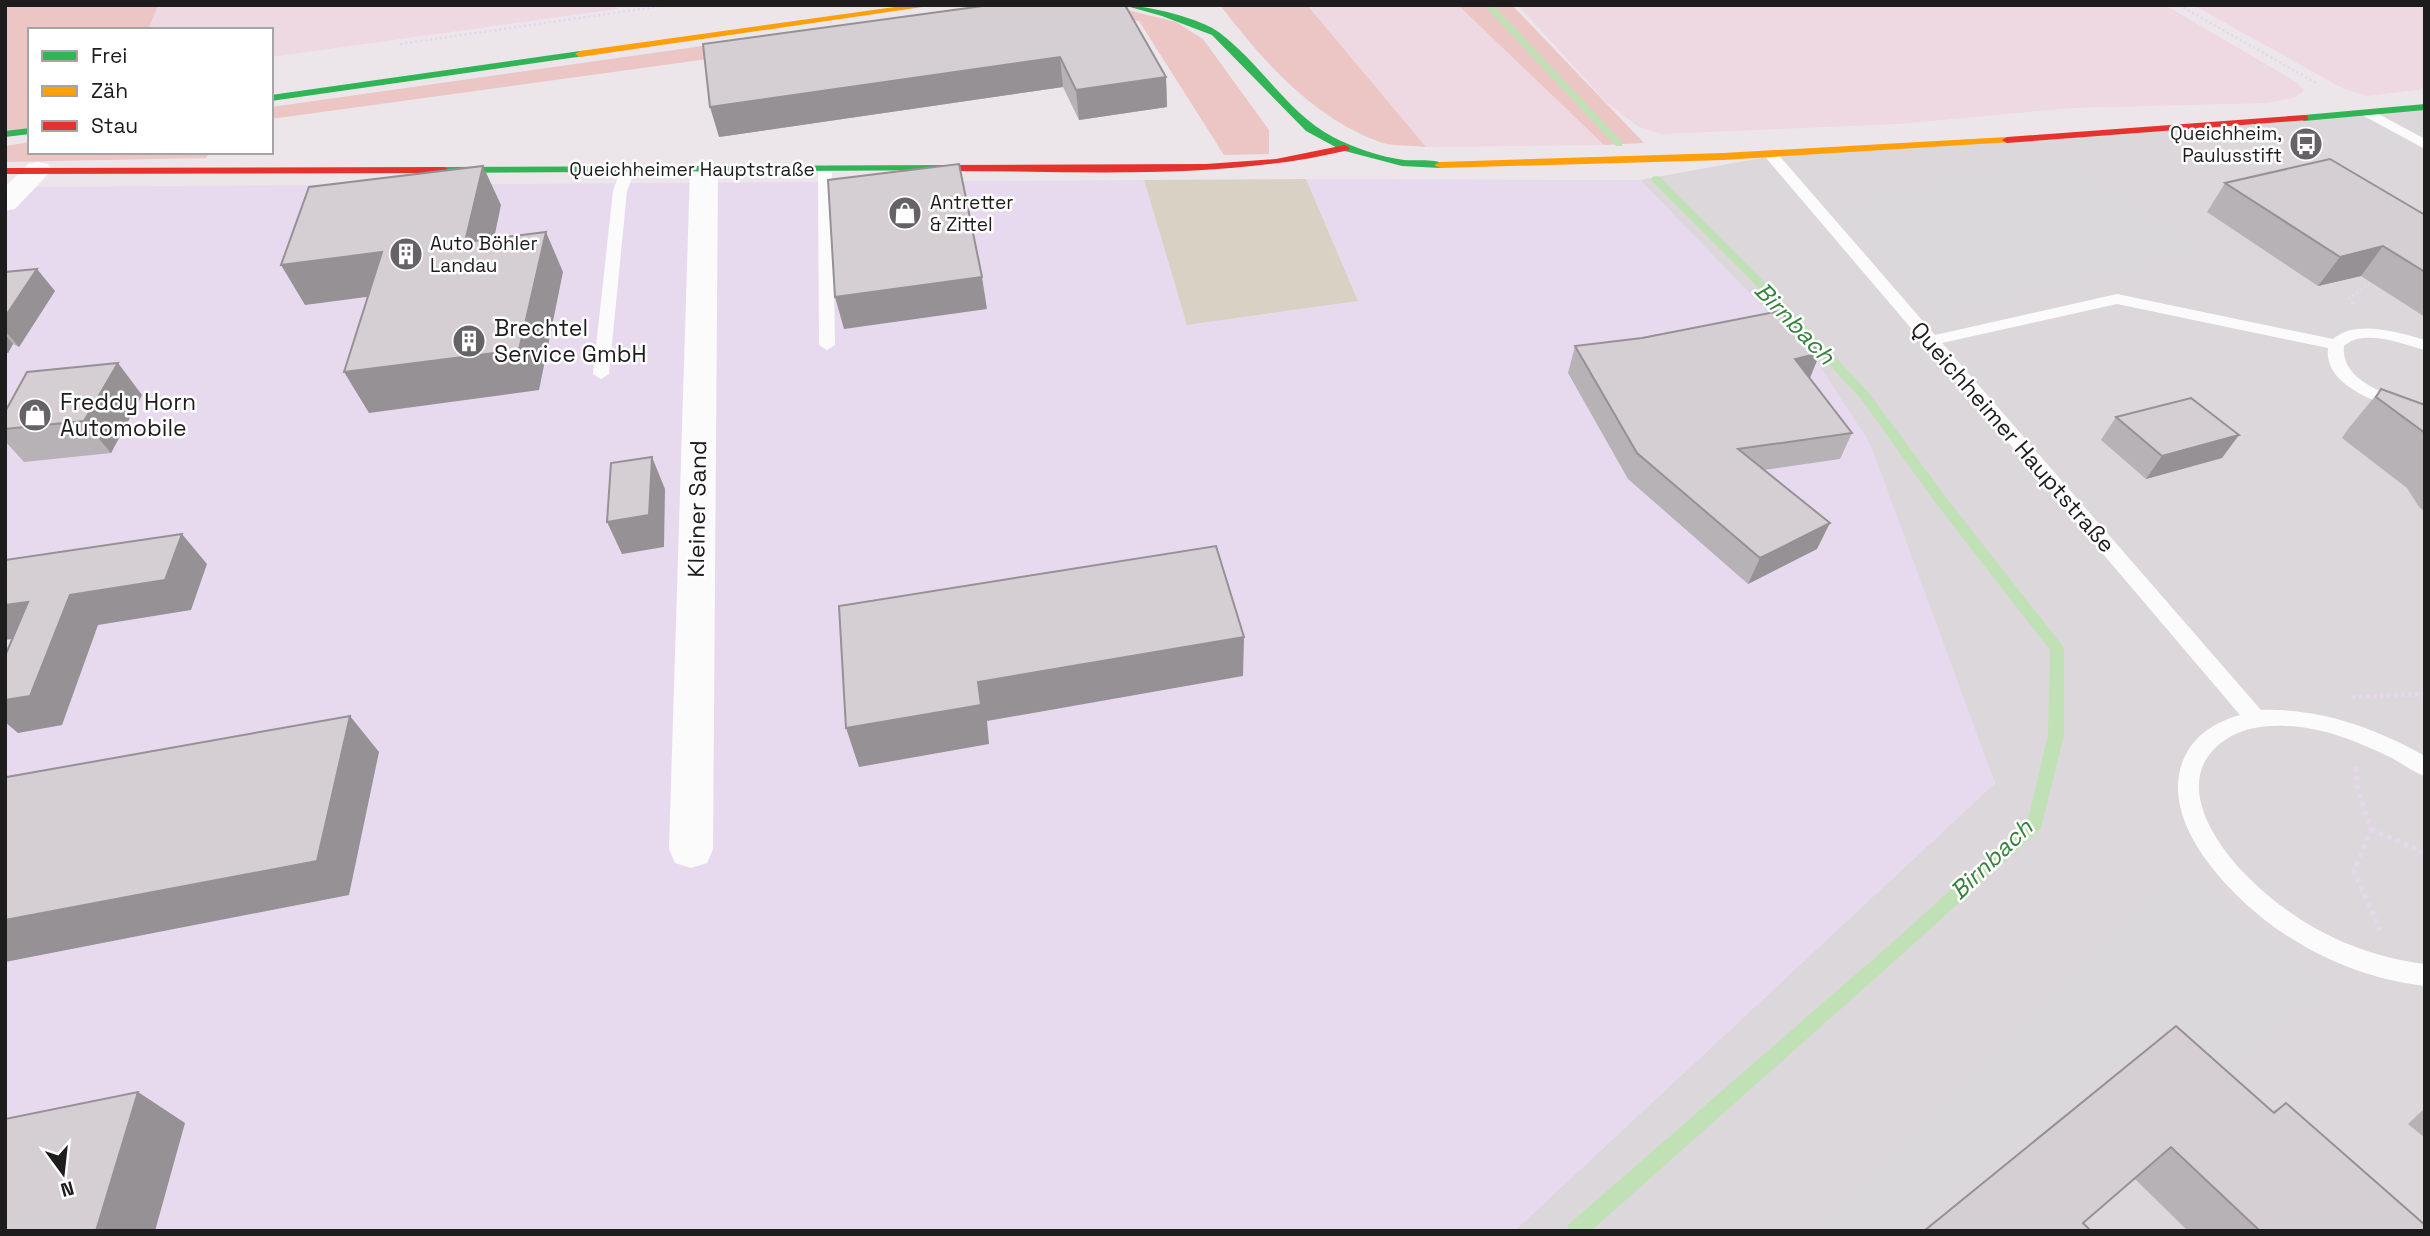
<svg xmlns="http://www.w3.org/2000/svg" width="2430" height="1236" font-family="'Space Grotesk',sans-serif">
<style>
.residential{fill:#dbd7da}
.commercial{fill:#e8daee}
.farmland{fill:#eed8e1}
.grass{fill:#ecc6c4}
.cemetery{fill:#d9d1c3}
.parking{fill:#dad8da}
.lines{fill:none;stroke-linecap:round;stroke-linejoin:round}
.stream{fill:#c0e1b6;fill-rule:evenodd}
.path-far2{stroke:#e5d8eb;stroke-width:2.5;stroke-dasharray:2.5 2.5;stroke-linecap:butt}
.path-far1{stroke:#e5d8eb;stroke-width:4.5;stroke-dasharray:3.5 3.5;stroke-linecap:butt}
.path{stroke:#e5d8eb;stroke-width:5;stroke-dasharray:4.5 4.5;stroke-linecap:butt}
.lane{fill:#fcfbfc;fill-rule:evenodd}
.street{fill:#fcfbfc;fill-rule:evenodd}
.fast{fill:#30b455;fill-rule:evenodd}
.slow{fill:#ff9f0a;fill-rule:evenodd}
.jam{fill:#e5322d;fill-rule:evenodd}
.wall{fill:#b7b2b6}
.shaded-wall{fill:#959194}
.building{fill:#d5cfd4;stroke:#959194;stroke-width:2}
.labels{text-anchor:middle;dominant-baseline:central;stroke-width:5;stroke-linejoin:round;paint-order:stroke}
.far-poi-label{font-size:19px;fill:#1d1d1d;stroke:#fff;text-anchor:start}
.far-street-label{font-size:19px;fill:#1d1d1d;stroke:#fff}
.poi-label{font-size:23px;fill:#1d1d1d;stroke:#fff;text-anchor:start}
.street-label{font-size:23px;fill:#1d1d1d;stroke:#fff}
.water-label{font-size:24px;font-style:italic;fill:#35823b;stroke:#fff}
</style>
<rect width="100%" height="100%" fill="#ece6eb"/>
<path class="residential" d="M2425,107v1124h-911l481,-448 -176,-418 -179,-185 132,-24z"/>
<path class="commercial" d="M1306,179l334,1 179,185 51,78 125,340 -481,448h-1509v-1044l1139,-7 43,145 171,-24z"/>
<path class="farmland" d="M158,5h459v4l-346,48v-27h-123z
M1307,5h151l146,140 -178,2z
M1518,5h647l131,77 8,9 -11,7 -27,5 -195,5 -173,16 -237,10 -22,-7 -33,-25z
M2193,5h232v84l-58,7 -23,-7z"/>
<path class="grass" d="M5,5h153l-10,25h-118v101l-25,4z
M991,5h116l69,17 27,17 66,91v24l-45,1 -85,-134 -60,-13 -808,111v-12z
M1220,5h87l119,142c-15,-2 -35,0 -49,-6 -66,-25 -115,-81 -157,-136z
M1458,5h54l132,138 -40,2z
M30,142v10h180l-4,6 -201,4v-16z"/>
<path class="cemetery" d="M1306,179l52,122 -171,24 -43,-145z"/>
<path class="parking" d="M2063,156l142,94 -270,68 -101,-111z
M2179,868l155,118 -125,100 -56,-44 -240,189h-93z"/>
<g class="lines">
<path class="stream" d="M1484,5h9l129,137v4h-6z
M1656,176l4,1 94,94 115,122 79,107 114,145 2,4v86l-23,93 -135,123 -315,280h-25l3,-7 325,-283 134,-121 20,-85 2,-85 -112,-144 -77,-107 -115,-124 -94,-94v-4z"/>
<path class="path-far2" d="M2179,5l139,79
M400,44l269,-39
M2353,303l-4,-4 21,-16"/>
<path class="path-far1" d="M2352,302l2,2
M2352,697l73,-3"/>
<path class="path" d="M2356,767l2,23 13,39 -17,42 26,59
M2371,829l54,24"/>
<path class="lane" d="M2369,109l56,30v10l-61,-33v-6z
M1772,152l5,1 158,182 182,-41 216,45c22,-20 66,-7 92,1v10c-22,-6 -62,-22 -81,-4 -4,38 52,52 81,59v11c-32,-8 -102,-25 -97,-68l-211,-44 -175,39 319,367c58,-2 113,17 164,46v20c-12,-4 -22,-12 -33,-18 -33,-16 -69,-31 -106,-32 -22,-1 -43,2 -61,14 -54,37 -13,101 22,136 47,48 110,80 178,88v22c-53,-6 -104,-26 -148,-57 -48,-34 -124,-111 -91,-175 11,-21 32,-33 54,-39l-473,-556 -2,-3z
M628,165l7,4 -8,22 -18,183 -8,5 -8,-5 20,-183 8,-22z
M825,165l7,4 3,176 -8,5 -8,-5 -1,-176z"/>
<path class="street" d="M704,161l10,2 4,6 -5,680 -6,14 -16,5 -16,-5 -6,-14 21,-680 4,-6z
M38,162l10,2 4,6 -37,39 -10,2v-24l23,-23z"/>
<path class="fast" d="M1123,5c23,0 80,14 97,28 41,31 68,80 113,104 21,11 48,20 71,23 13,1 32,-2 42,5l-6,3 -38,-2 -61,-16 -35,-19 -94,-96 -50,-19z
M580,51l5,3 -1,2 -313,45v-6z
M2425,104v6l-121,11 -5,-3 5,-3z
M30,128v6l-25,3v-6z
M950,165l4,1v4l-510,3 -6,-3 6,-3z"/>
<path class="slow" d="M909,5h27l-356,52 -5,-3 5,-3z
M2007,137l5,3 -1,2 -288,18 -283,8 -6,-3 6,-3 283,-9z"/>
<path class="jam" d="M2304,115l4,1v4l-301,23 -5,-3 5,-3z
M1345,145l5,3 -1,2c-130,31 -267,21 -399,21l-6,-3 6,-3 256,-1 70,-5z
M5,168l439,-1 6,3 -6,3 -439,1z"/>
</g>
<path class="wall" d="M990,5l176,72 1,30 -88,13 -16,-33 -344,50z
M2225,183l200,32v102l-64,-41 -43,10 -111,-74z
M5,272l50,19 -36,56 -6,-3 -5,9h-3z
M1575,346l245,7 -10,25 42,55 -12,26 -76,11 53,79 -69,35 -120,-105 -60,-106z
M2381,389l44,16v107l-6,-5 -12,-19 -65,-50 6,-9z
M142,395l-31,58 -87,9 -19,-21v-29z
M2116,417l106,41 -76,21 -45,-39z
M2176,1026l96,86 14,-9 139,128h-237l-53,-52 -52,44 8,8h-168z
M2425,1108v30l-17,-14z"/>
<path class="shaded-wall" d="M1060,57l3,30 -344,50 -9,-30z
M1166,77l1,30 -88,13 -3,-30z
M483,166l18,39 -16,77 -20,-40z
M546,232l17,40 -24,118 -170,23 -25,-41z
M2383,246l-22,30 -43,10 22,-29z
M382,252l22,40 -99,13 -24,-40z
M37,269l18,22 -36,56 -14,-16v-14z
M982,277l5,32 -143,20 -9,-32z
M5,334l8,10 -5,9 -3,-4z
M1820,353l-11,27 -14,-21z
M118,363l24,32 -31,58 -27,-32z
M2239,435l-17,23 -76,21 16,-23z
M652,457l13,32 -1,58 -42,7 -15,-32z
M1830,523l-13,26 -69,35 12,-26z
M182,534l25,30 -16,46 -93,15 -36,100 -44,8 -13,-11v-22l51,-68 -51,8v-35l65,-10z
M1244,637l-1,39 -256,45 2,23 -130,23 -13,-39 132,-46z
M350,716l29,36 -30,143 -344,67v-42z
M138,1092l47,31 -30,108h-59z"/>
<path class="building" d="M990,5h135l41,72 -90,13 -16,-33 -350,50 -7,-63z
M2330,159l95,56v57l-42,-26 -43,11 -115,-74z
M959,164l23,113 -147,20 -7,-117z
M483,166l-18,76 81,-10 -27,118 -175,22 38,-120 -101,13 28,-78z
M37,269l-32,48v-45z
M1780,311l40,42 -25,6 57,74 -114,16 92,74 -70,35 -123,-105 -62,-107 67,-8z
M118,363l-34,58 -79,8v-17l22,-40z
M2381,389l44,16v28l-49,-36z
M2191,398l48,37 -77,21 -46,-39z
M652,457l-3,58 -42,7 4,-59z
M182,534l-17,46 -95,15 -40,101 -25,4v-44l23,-54 -23,3v-45z
M1216,546l28,91 -266,45 3,23 -135,23 -7,-122z
M350,716l-33,145 -312,59v-140l2,-3z
M2176,1026l98,87 12,-10 139,122v6h-165l-89,-84 -88,76 8,8h-167z
M138,1092l-42,139h-91v-112z"/>
<defs>
<symbol id="bus-disc" viewBox="-11 -11 22 22"><circle r="9.5" fill="#656365" stroke="#fff"/><path d="M-5-6H5V4H4V6H2V4H-2V6H-4V4H-5ZM-3.5-4V0h7V-4ZM-3.5 1.2v1.5H-2V1.2ZM2 1.2v1.5H3.5V1.2Z" fill="#fff"/></symbol>
<symbol id="shop-disc" viewBox="-11 -11 22 22"><circle r="9.5" fill="#656365" stroke="#fff"/><path d="M-5-2.5h2.3a2.7 3.5 0 0 1 5.4 0H5L5.5 6h-11ZM-1.5-2.5h3a1.5 2.3 0 0 0-3 0Z" fill="#fff"/></symbol>
<symbol id="building-disc" viewBox="-11 -11 22 22"><circle r="9.5" fill="#656365" stroke="#fff"/><path d="M-4-6H4V6H1V3H-1V6H-4ZM-2.5-4.3h1.7v1.8h-1.7ZM.8-4.3h1.7v1.8H.8ZM-2.5-1h1.7V.8h-1.7ZM.8-1h1.7V.8H.8Z" fill="#fff"/></symbol>
</defs>
<g fill-rule="evenodd">
<use href="#bus-disc" x="2287" y="125" width="38" height="38"/>
<use href="#shop-disc" x="886" y="194" width="38" height="38"/>
<use href="#building-disc" x="387" y="235" width="38" height="38"/>
<use href="#building-disc" x="450" y="322" width="38" height="38"/>
<use href="#shop-disc" x="16" y="396" width="38" height="38"/>
</g>
<g class="labels">
<g class="far-poi-label">
<text x="2282" y="133" text-anchor="end">Queichheim,<tspan x="2282" dy="22">Paulusstift</tspan></text>
<text x="930" y="202">Antretter<tspan x="930" dy="22">&amp; Zittel</tspan></text>
<text x="430" y="243">Auto Böhler<tspan x="430" dy="22">Landau</tspan></text>
</g>
<g class="far-street-label">
<text x="692" y="169">Queichheimer Hauptstraße</text>
</g>
<g class="poi-label">
<text x="494" y="328">Brechtel<tspan x="494" dy="26">Service GmbH</tspan></text>
<text x="60" y="402">Freddy Horn<tspan x="60" dy="26">Automobile</tspan></text>
</g>
<g class="street-label">
<text transform="translate(2013 437) rotate(49)">Queichheimer Hauptstraße</text>
<text transform="translate(697 509) rotate(-89)">Kleiner Sand</text>
</g>
<g class="water-label">
<text transform="translate(1795 323) rotate(46)">Birnbach</text>
<text transform="translate(1991 859) rotate(-44)">Birnbach</text>
</g>
</g>
<rect width="2430" height="1236" fill="none" stroke="#1d1d1d" stroke-width="14"/>
<rect x="28" y="28" width="245" height="126" fill="#ffffff" stroke="#a5a5a5" stroke-width="2"/>
<rect x="42" y="51" width="35" height="10" fill="#30b455" stroke="#a5a5a5" stroke-width="2"/>
<text x="91" y="63" font-size="21" fill="#1d1d1d">Frei</text>
<rect x="42" y="86" width="35" height="10" fill="#ff9f0a" stroke="#a5a5a5" stroke-width="2"/>
<text x="91" y="98" font-size="21" fill="#1d1d1d">Zäh</text>
<rect x="42" y="121" width="35" height="10" fill="#e5322d" stroke="#a5a5a5" stroke-width="2"/>
<text x="91" y="133" font-size="21" fill="#1d1d1d">Stau</text>
<g transform="translate(63 1173) rotate(165)" stroke="#ffffff" stroke-width="5" paint-order="stroke">
<path d="M0-5L12 26L0 18L-12 26Z" fill="#1d1d1d"/>
<text y="-10" font-size="19" font-weight="bold" text-anchor="middle" fill="#1d1d1d">N</text>
</g>
</svg>
